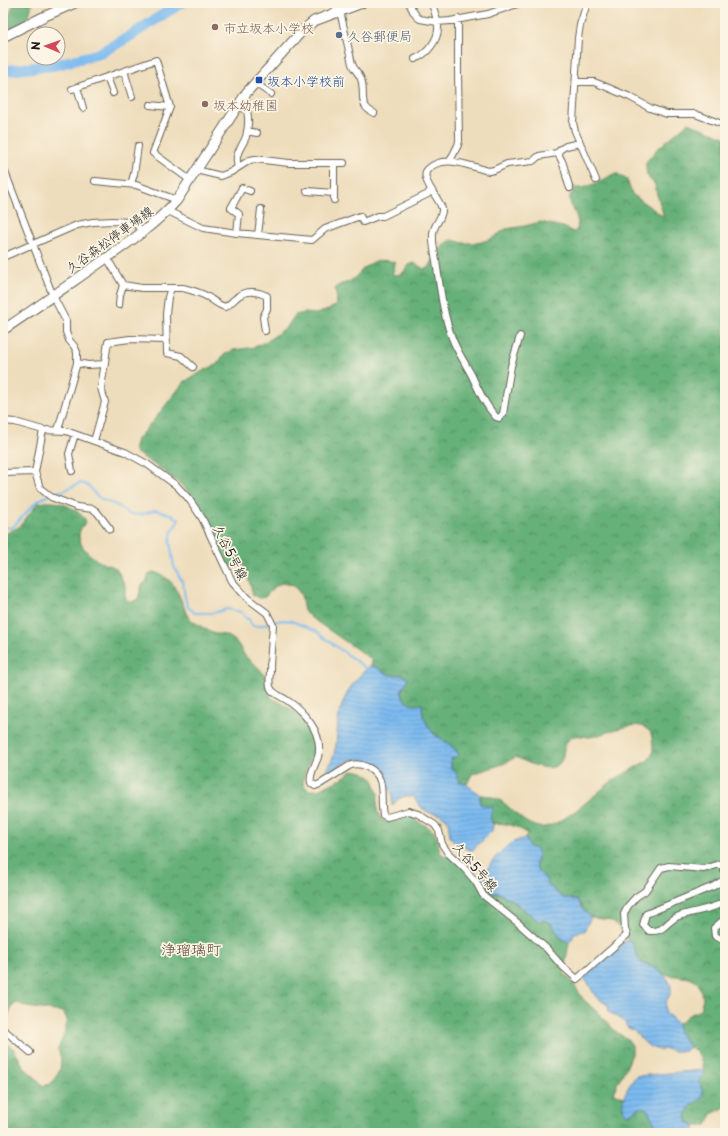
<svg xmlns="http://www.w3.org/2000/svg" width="728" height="1136" font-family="'Playpen Sans','Klee One',sans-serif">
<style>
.forest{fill:url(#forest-crowns);stroke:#41664a}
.water{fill:url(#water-rules);stroke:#4c6b86}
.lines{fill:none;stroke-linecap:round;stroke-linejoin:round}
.stream{stroke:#7bbaef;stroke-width:2}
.river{stroke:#7bbaef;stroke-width:11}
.street-casing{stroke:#666054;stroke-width:8}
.secondary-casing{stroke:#666054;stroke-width:11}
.street{stroke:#fff;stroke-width:6}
.secondary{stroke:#fff;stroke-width:9}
.education-dot{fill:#8d6e63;stroke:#fcf5e5;stroke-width:1.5}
.service-dot{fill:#5c6f8a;stroke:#fcf5e5;stroke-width:1.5}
.transit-dot{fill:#1a4fb4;stroke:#fcf5e5;stroke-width:1.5}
.labels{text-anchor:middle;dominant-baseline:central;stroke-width:3.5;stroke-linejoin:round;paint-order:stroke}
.education-label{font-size:13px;fill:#785e54;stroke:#fcf5e5;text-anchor:start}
.service-label{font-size:13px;fill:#4e5e75;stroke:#fcf5e5;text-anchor:start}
.transit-label{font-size:13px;fill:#164399;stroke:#fcf5e5;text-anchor:start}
.street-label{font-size:13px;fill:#1c1c1c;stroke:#fcf5e5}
.quarter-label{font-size:15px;fill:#5d4635;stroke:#fcf5e5}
</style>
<defs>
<pattern id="forest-crowns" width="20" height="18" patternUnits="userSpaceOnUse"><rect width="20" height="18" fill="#66b079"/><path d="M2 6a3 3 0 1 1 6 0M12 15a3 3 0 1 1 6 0" fill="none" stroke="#538e62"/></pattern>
<pattern id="water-rules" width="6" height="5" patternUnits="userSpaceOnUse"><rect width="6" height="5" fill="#7bbaef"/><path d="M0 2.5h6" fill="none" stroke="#6a9fcc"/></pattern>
</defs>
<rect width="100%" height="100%" fill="#fcf5e5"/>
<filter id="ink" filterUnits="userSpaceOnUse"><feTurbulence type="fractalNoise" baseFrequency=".025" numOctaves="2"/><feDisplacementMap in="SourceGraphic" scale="8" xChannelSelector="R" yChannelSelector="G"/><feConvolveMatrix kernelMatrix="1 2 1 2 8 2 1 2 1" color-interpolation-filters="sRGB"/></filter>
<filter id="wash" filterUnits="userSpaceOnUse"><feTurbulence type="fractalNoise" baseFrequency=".012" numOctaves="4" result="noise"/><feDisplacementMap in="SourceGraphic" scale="16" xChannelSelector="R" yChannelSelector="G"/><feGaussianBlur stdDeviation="0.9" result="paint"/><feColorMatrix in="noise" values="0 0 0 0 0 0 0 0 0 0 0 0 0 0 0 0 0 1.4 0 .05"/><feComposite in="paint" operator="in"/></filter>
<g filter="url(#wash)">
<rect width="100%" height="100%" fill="#eeddbc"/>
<path class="forest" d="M14,3h19c-2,4 -3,8 -4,12 -5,11 -18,11 -26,18v-13l7,-6z
M688,123l37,14v970l-13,7 -5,11c-10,3 -10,-1 -19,-2 -5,-12 3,-18 13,-24l2,-7 -4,-10c9,-13 3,-18 -2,-31l-8,-4 -11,-17 -1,-7c6,-1 5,-2 8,-5 3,-3 11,-6 15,-8l3,-12 -5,-15 -8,-5 -28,-4 -15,-10 -6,-1 -5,-9 -4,-12c-9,-4 -8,-10 -14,-16 -10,-10 -16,-5 -26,-9 -7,-3 -11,-11 -14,-17l-15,-2 -14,-12 -4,-8 -7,-7 -3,-9 3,-6 -8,-8 -5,-10 2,-5c-11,-7 -21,-11 -34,-9l-13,-20v-9c29,0 33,26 58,32 20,4 58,-34 74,-46 9,-6 20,-11 29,-17 2,-1 7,-3 8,-5 7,-7 3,-18 2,-26 -2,-2 -5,-5 -7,-6 -13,-6 -40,8 -54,10 -6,0 -13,-3 -18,0 -7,4 -8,12 -9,18 -4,23 -34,9 -47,2l-13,7 -31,10 -5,10c-8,-1 -10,-4 -11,-12l-5,-4v-9l8,-4 -7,-9 -18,-12 -6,-8 -5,-10 -1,-12c-12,3 -18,-1 -21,-13l3,-4 -1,-12h-14l-17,-10 -1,-6 -61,-42 -6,-6 -3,-16 -7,-10 -13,-2 -8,5 -8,9 -6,1 -6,-3 -8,-29 -5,-2 -9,3 -5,-3 -34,-69 -13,-12 -15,-12 -29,-19v-5l2,-8 17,-19 30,-38 19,-11 13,-6 9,-11 9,-4 21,-3 15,-8 17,-12 8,-12 10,-2 11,1 12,-4 8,-5 1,-6 -2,-10c5,-6 7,-4 13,-7 8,-3 12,-12 19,-16 7,-6 18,-7 27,-4l1,4 -3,8 3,1 7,-1 7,-9 5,-2 10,6 5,-1 6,-13 10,-11 7,-4 11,3h15l13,-4 15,-10 19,-3 15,-4 23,5 10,5 3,-1c7,-14 -8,-22 -6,-35 1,-2 4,-6 5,-8h8l19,-7 11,-7h5l9,6 5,14 32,23 -8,-26 -1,-7c-9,-7 -9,-11 -9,-22l10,-12z
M46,502c4,0 9,0 14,1 8,2 24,11 26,19 -18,16 3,35 18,42 4,1 8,2 12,4l9,17v9l1,6 5,2 7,-3 4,-14 4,-3 3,-8 4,-2c21,6 23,17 31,35 1,4 3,8 5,11 3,3 22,15 26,16 4,0 8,0 12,2 13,5 12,13 20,22 5,5 12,9 16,15 5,7 5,17 8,25 20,9 44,25 43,49 0,10 -14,29 -10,38 1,2 3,3 5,5h9l23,-11 12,-9 10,2 10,7 5,14 -1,17 5,10c10,2 17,0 27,-5l5,2c3,7 12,7 18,13 6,6 6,16 9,24l6,2 10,1 21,24 6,1 7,7 24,13 5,6 31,15 11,16 7,3 -5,31 9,10 10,16 14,13 19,20 11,7 5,6v9l-5,12 -8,14 -6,13 11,4 -1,12 6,5 13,-7 6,3 10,21 3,2h-658v-92l10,7 6,10 4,9 11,9 9,10 8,-2 9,-14 1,-12 -3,-9 6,-15 3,-15 -4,-7 -36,-5 -9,-4 -5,2 -6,13 -4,-1v-482l16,-8 19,-24z"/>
<path class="water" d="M372,665l17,10h14l5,4 -7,12c3,12 9,16 21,13l1,12 5,10 6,8 18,12 7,9 -8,4v9l5,4c2,13 5,8 13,14 4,3 7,6 11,9v9l13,4 -3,10 3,6 -1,7 -20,20 -15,-7 -7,-7 -2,-17 -7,-5 -13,-3 -6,-4 -8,-11c-10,-3 -16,1 -22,9v-13l-4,-6 -2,-14 -5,-5 -7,-5 -12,-3 -9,-1 -9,4 -20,14c3,-8 8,-15 10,-23 3,-11 3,-21 4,-31 2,-22 16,-46 34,-58z
M525,838l5,10 8,1v7l-3,7 3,8 7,7 4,8 14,12 15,2 3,8 10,9 -7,14c-16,2 -6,3 -15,11l-7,-3 -11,-16 -7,-3 -6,1 -23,-19 -17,-10 -6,1 -1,-4 -7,-7c-1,-12 14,-29 24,-36 5,-5 11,-6 17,-8z
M627,940l5,2 4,12 5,9c11,2 29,12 30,25 1,6 -3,9 -5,14 -1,3 0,7 -1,10l12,11 1,7 11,17 -4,4h-13l-6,-2 -7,1 -9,-3 -6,-5 -10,-11 -7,-4 -2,-4 -4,-4 -12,-7 -1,-7 -12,-8 -8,-14 -5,-5z
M705,1070l-2,6 -4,6 4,10 -2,7c-10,6 -18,12 -13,24l4,1 4,2 -2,7h-33l-3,-2 -10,-21 -6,-3 -13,7 -4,-1c-7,-13 4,-27 11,-37z"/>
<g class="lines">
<path class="stream" d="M3,527l9,1 25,-27 14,-7 14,-4 15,-7 4,1 6,3 4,6 7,6 17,7 11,8 11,1 16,-5 17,5v2l6,1v2l-7,11 -2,11 4,25 9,16 2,15 3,9 7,6h18l14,-4 14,3 5,6 4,2v2l3,4h6l23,-6 10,1 23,10 52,38 1,2"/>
<path class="river" d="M3,71l52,-6 43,-11 29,-16 54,-35"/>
</g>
</g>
<g filter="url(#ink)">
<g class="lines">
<defs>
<path id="street" d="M409,3l4,8 4,6 3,2 17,3 13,-1 38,-7 32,-11
M587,3l-7,22 -2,13 -5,85 2,8 21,49
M340,11l12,53c2,6 7,9 9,15 5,15 -4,26 13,34
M415,59c12,-5 24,-19 23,-33 -1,-6 -3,-13 -5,-19
M124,71l8,26
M107,77l6,16
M576,82h18l10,4 26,11 20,11 17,6h28l27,10
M255,83l16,11
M77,87l6,21
M72,89l84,-29 14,47 -17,46 37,27
M150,105l20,2
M247,131l10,2
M557,153c8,8 8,24 13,35
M450,161l8,-16 1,-4 -1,-69v-53
M334,163v37
M3,167l50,129 13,25v11l3,8 5,6 3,6v11l-19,67
M238,167c-4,-14 3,-18 8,-30 2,-8 3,-18 1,-26l-9,-6
M196,170l25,6 10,-4 19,-12 5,-1 34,4h55
M95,181l41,4 41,15
M131,184l3,-10 4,-28
M307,191l27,2
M168,211l35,17 34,5 75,7 13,-11 35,-13 3,6 15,-6h5l45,-22 3,-5
M237,233l2,-19 -8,-6 11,-20 8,3
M258,235l3,-26
M3,257l74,-32 16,-3 19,-1 18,1 7,3 5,7
M107,258l16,27 19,3h41c8,2 18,5 25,9 6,4 10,8 17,10 5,-2 6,-5 10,-8 10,-10 21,-8 32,-3v13l-4,8 2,14
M171,288l-3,9 -2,17 1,39 14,3 12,11
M119,305l1,-10 3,-10
M520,336l-9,30 -8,48 -4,4 -3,-1c-11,-12 -17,-26 -24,-41 -7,-13 -15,-25 -20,-38 -9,-24 -12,-51 -16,-77 -1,-8 -4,-18 -3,-27 0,-9 10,-16 9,-25 -1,-9 -24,-31 -14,-40 17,-16 42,-2 61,2l5,-1 13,-6 26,-3 6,-5 18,-3 4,-4 5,-3 14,-3
M77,363l11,2 17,-1
M3,421l12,1 28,8 23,1 28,10 31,11 22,12 30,22 12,13 13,19 30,63 15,17 20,15 6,12c-1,16 -3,30 -3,46 0,5 -2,13 1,18 4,6 12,8 17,12 11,7 23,20 28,32 3,8 4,17 2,24 -3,9 -9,17 -7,26l4,3 5,-2 29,-18c6,-3 12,-2 18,1 21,9 12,30 16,48l4,2 22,-6 9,3 17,11 4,6 3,13 6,9 16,15 12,14 7,13 35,28 29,26 14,16 16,14 50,-44 -2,-7 -1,-14 4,-8 8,-9 9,-6 16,-23 8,-2 35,3 16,-5 3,3 2,5
M94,441l11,-39 -4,-14 7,-46 22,-3 36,1
M72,471l-3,-17 6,-20
M35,472l5,16 6,5 5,4 26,10 16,2 4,3 13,17
M3,473l32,-1 8,-42
M725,879l-11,7 -68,28 -3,11 6,6c18,1 16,-10 30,-15 15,-5 31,-6 46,-14
M725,921l-4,1 -7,6 1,8 6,3 4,1
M3,1029l27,23"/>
<path id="secondary" d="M3,37l40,-20 32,-14
M3,330c33,-22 65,-45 98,-68 27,-19 54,-37 76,-62l70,-108 55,-61 12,-10 48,-18"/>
</defs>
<use href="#street" class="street-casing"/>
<use href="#secondary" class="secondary-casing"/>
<use href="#street" class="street"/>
<use href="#secondary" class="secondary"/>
</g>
</g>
<g class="education-dot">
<circle cx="215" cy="27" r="4"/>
<circle cx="205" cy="104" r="4"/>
</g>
<circle class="service-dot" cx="339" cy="35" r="4"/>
<rect class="transit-dot" x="255" y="76" width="8" height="8" rx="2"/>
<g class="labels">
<g class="education-label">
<text x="223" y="27">市立坂本小学校</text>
<text x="213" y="104">坂本幼稚園</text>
</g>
<g class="service-label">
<text x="347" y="35">久谷郵便局</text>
</g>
<g class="transit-label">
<text x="267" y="80">坂本小学校前</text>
</g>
<g class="street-label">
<text transform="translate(109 239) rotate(-36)">久谷森松停車場線</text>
<text transform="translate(231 552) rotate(63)">久谷5号線</text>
<text transform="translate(476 866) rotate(49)">久谷5号線</text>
</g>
<g class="quarter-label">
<text x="191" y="948">浄瑠璃町</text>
</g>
</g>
<rect width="728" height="1136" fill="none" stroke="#fcf5e5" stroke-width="16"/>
<g transform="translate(46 46) rotate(272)"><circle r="19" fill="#fcf5e5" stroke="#a29e95"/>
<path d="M0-3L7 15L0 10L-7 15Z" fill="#d1495b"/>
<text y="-6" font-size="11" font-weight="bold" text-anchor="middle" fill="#1c1c1c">N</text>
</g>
</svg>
